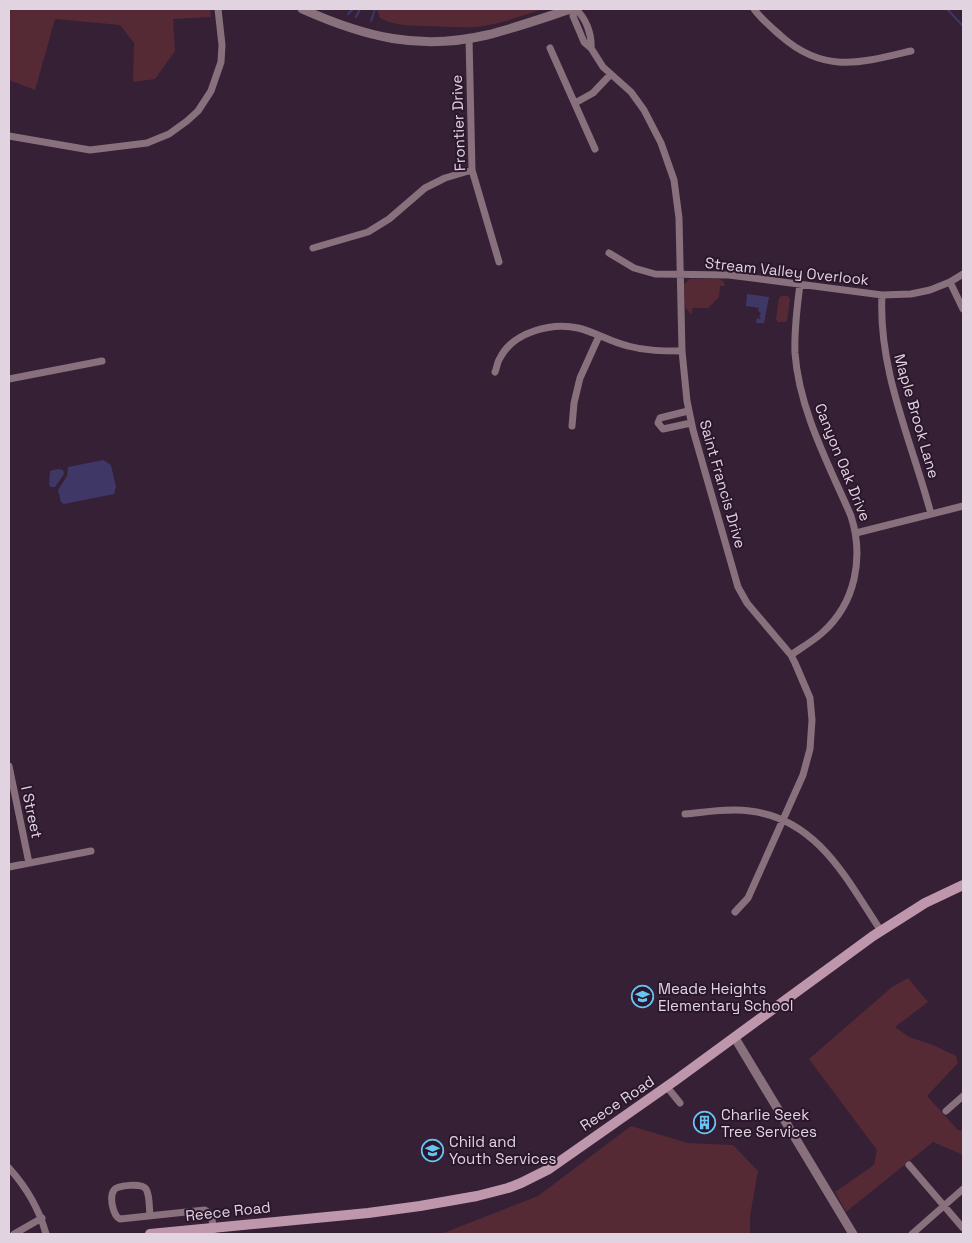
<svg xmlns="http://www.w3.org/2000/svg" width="972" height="1243" font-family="'Space Grotesk',sans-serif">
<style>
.green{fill:#552a35}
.water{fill:#3f3766}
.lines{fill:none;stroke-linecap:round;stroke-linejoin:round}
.stream{stroke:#3f3766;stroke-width:2}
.minor{stroke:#88707c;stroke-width:7}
.tertiary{stroke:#88707c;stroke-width:9}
.secondary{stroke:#be97ac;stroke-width:10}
.labels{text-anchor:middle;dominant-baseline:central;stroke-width:4;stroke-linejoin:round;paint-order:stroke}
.street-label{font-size:15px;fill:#e2d3e1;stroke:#2b172b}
.poi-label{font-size:15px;fill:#e2d3e1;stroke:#2b172b;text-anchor:start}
</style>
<rect width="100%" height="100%" fill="#352035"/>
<path class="green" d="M9,9h201l1,8 -38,2 2,32 -20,28 -22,3 1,-39 -14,-18 -65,-6 -20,71 -26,-10z
M377,9h166c-22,7 -45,16 -68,18 -16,1 -33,-1 -50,-1 -17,-1 -30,0 -45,-8z
M690,279h30l4,3 1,4h-5l-1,11 -11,11h-16v5h-2l-5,-6 -1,-23z
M781,296h7l2,3 -3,22 -3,1h-6l-2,-3 3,-21z
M908,978l20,24 -33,25 14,10 24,8 23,11 2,7 -31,33 31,34 5,1v24l-30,-13 -87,70 -11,-20 39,-27 3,-15 -68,-91 83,-72z
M631,1126l57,17 45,2 25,26 -8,45v18h-309l97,-38z"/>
<path class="water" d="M747,294l22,3 -5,26h-8l1,-5 3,1 1,-1 -2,-2 2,-3 -3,-2 1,-3 -13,-2z
M103,460l8,5 5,22 -2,7 -50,10 -3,-2 -3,-12 9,-14 1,-9z
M58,469l5,1 1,4 -9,13h-4l-2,-2 1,-14z"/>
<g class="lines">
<path class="stream" d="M947,9l16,17
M348,14l5,-5
M356,17l4,-8
M371,21l4,-12"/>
<path class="minor" d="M574,9l-1,7 11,26 7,6 12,19 28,25 13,18 17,33 13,37 5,38 3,133 5,50 6,29 45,157 9,16 44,52 4,8 15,35 2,22 -2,29 -7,26 -55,123 -13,14
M575,9c11,8 17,26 16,39
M754,9c7,10 18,19 27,27 43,38 80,27 130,15
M469,38l3,132 27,92
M550,48l45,101
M575,103l18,-10 18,-19
M9,136l81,14 57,-7 22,-9 18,-13 11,-10 13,-20 10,-29 1,-17 -4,-36
M313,248l55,-16 21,-13 36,-31 20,-10 27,-8
M609,253l25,15 21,6 74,1 153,20 29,-1 19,-4 20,-8 13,-8
M950,282l13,27
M882,295c-4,76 30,147 49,219
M495,372c2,-4 2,-10 5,-14 13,-26 52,-36 78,-30 17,4 33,14 50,18 18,5 35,5 54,5
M9,379l93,-18
M688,411l-28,7 -2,5 5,6 28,-6
M572,426l2,-23 6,-25 19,-42
M856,533l107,-27
M791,655c10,-7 22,-14 31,-22 34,-30 42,-76 29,-117 -22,-51 -52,-106 -56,-163 -1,-23 2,-46 5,-69
M9,766l20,97
M685,814c22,-2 44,-6 65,-3 68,8 97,69 131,120
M9,867l82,-16
M667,1087l13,16
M946,1111l17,-15
M909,1165l54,63
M9,1168c18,20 30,40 37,66
M150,1216c-1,-8 0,-21 -4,-27 -4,-6 -29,-4 -32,1 -5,7 -1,26 6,29l85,-9 7,5 1,19
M14,1234l28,-16
M912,1234l51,-45"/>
<path class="tertiary" d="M302,9c63,28 117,42 185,26 28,-7 56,-17 84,-26
M735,1038l118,196"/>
<path class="secondary" d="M150,1234l218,-21 52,-7 57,-10 31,-8 13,-5 28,-14 127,-89 197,-144 52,-33 38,-18"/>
</g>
<defs>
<symbol id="school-ring" viewBox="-11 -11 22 22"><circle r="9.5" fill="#2b172b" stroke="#6bc3f2" stroke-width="1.5"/><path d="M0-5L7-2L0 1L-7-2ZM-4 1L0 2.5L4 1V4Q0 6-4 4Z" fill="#6bc3f2"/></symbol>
<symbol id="building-ring" viewBox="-11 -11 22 22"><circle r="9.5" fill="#2b172b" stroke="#6bc3f2" stroke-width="1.5"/><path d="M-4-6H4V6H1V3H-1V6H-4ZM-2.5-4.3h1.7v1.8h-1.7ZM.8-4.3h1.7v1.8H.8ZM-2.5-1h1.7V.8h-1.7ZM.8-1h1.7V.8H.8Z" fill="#6bc3f2"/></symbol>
</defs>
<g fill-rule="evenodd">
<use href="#school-ring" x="630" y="984" width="25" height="25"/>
<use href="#building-ring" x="692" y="1110" width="25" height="25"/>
<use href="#school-ring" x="420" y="1138" width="25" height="25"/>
</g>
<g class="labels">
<g class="street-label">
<text transform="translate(458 123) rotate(-92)">Frontier Drive</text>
<text transform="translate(787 271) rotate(6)">Stream Valley Overlook</text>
<text transform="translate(917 416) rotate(74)">Maple Brook Lane</text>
<text transform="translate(843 462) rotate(68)">Canyon Oak Drive</text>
<text transform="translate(723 484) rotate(74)">Saint Francis Drive</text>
<text transform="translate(32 812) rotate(78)">I Street</text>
<text transform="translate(617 1103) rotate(-34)">Reece Road</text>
<text transform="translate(228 1211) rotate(-6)">Reece Road</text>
</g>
<g class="poi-label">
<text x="658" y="988">Meade Heights<tspan x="658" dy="17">Elementary School</tspan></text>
<text x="721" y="1114">Charlie Seek<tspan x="721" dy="17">Tree Services</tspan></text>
<text x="449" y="1141">Child and<tspan x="449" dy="17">Youth Services</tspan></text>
</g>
</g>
<rect width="972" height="1243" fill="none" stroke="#e2d3e1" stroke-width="20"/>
</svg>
